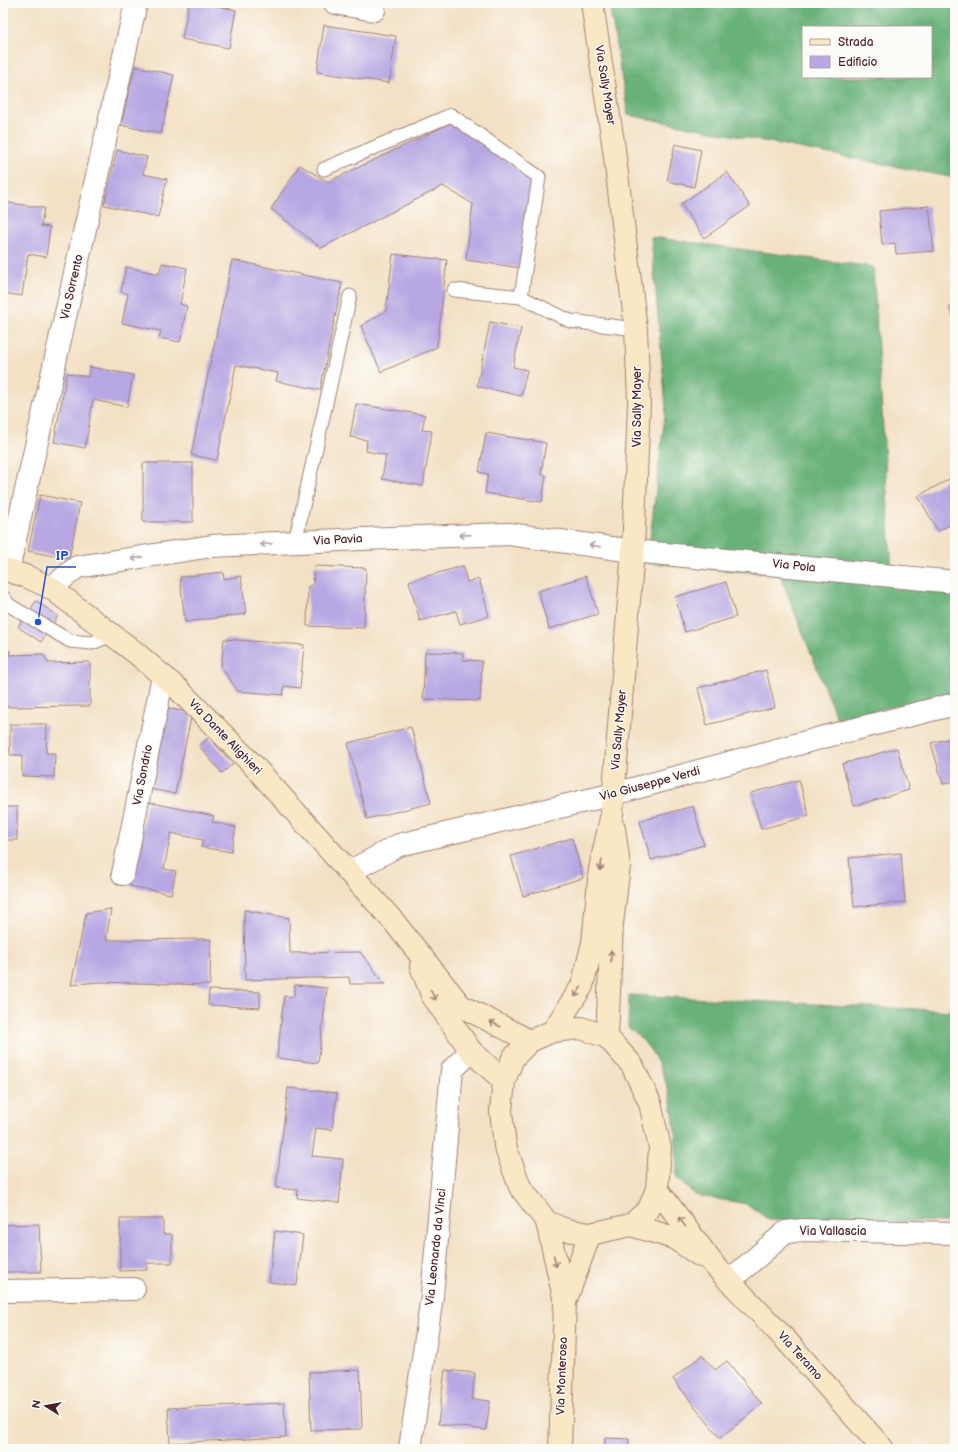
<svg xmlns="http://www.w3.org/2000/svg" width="958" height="1452" font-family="'Balsamiq Sans',sans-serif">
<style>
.forest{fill:#68b178;stroke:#596852;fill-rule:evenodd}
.building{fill:#b7a8e3}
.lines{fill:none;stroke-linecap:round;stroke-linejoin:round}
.lane-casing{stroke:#9e8078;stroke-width:15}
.street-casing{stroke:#9e8078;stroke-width:24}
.secondary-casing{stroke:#9e8078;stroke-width:24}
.lane{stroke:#fff;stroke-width:13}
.street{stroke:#fff;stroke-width:22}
.secondary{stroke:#fae7c3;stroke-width:22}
.oneway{stroke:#ae9aa0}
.oneway2{stroke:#a28377}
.labels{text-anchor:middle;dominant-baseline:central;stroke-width:3;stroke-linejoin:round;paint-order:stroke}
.street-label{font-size:12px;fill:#4a1f2b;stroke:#fdfcf7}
.leader{fill:none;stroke:#1d4ed8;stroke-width:1.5}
.callout-dot{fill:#1d4ed8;stroke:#fdfcf7;stroke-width:1.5}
.callout-label{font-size:13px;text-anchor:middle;font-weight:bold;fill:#1d4ed8;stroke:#fdfcf7;stroke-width:3;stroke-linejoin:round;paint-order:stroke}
</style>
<rect width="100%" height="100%" fill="#fdfcf7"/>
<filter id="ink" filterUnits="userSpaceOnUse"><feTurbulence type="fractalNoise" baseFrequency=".025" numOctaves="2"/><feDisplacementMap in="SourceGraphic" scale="8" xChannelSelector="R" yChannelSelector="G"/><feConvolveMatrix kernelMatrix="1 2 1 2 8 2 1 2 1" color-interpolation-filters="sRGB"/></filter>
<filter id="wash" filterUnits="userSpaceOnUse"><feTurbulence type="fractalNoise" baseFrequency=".012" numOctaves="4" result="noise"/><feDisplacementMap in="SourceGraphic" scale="16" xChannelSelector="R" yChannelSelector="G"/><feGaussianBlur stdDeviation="0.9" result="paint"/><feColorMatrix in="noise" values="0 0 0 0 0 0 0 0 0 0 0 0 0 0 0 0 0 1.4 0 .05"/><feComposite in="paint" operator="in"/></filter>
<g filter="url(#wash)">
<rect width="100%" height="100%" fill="#f3e1c5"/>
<path class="forest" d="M609,3h346v175l-327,-63zM803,27h128v50h-128z
M651,237l222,30 20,321 62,5v100l-118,26 -57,-144 -133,-12 19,-156z
M629,995l326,16v211l-186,-2 -22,-16 -52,-9 -18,-16c-1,-53 -2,-117 -49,-152z"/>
<g id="blocks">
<path class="building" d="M189,3h11l36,7 -7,38 -47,-9z
M324,25l72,11 -7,47 -72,-11z
M135,66l39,9 -13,59 -40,-9z
M451,123l82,56 -12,89 -55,-8 7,-56 -30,-18 -122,62 -50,-39 29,-44 28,17z
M675,144l26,6 -7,37 -27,-6z
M117,150l30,7 -4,17 24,5 -9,38 -54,-12z
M727,172l23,34 -46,32 -23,-34z
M3,202l41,6 -3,18 9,1 -4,30 -18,-3 -6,42 -19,-3z
M929,206l5,45 -38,3 -1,-11 -13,2 -3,-34z
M393,254l54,6 -10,87 -56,25 -20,-46 25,-15z
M232,260l110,23 -22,107 -44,-9 2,-8 -42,-8 -19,95 -26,-5z
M162,263l25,5 -7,36 7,2 -7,36 -21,-4 2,-7 -39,-8 6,-29 -7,-2 5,-25 33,7z
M955,305v13l-6,-10z
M490,322l31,6 -8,39 14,3 -6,26 -44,-10z
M90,367l43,8 -6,32 -34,-7 -8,48 -31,-6 13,-69 21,4z
M356,404l69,11 -3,15 10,1 -9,55 -41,-7 4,-24 -20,-4 1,-11 -17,-3z
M486,433l60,10 -5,31 5,1 -4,27 -57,-9 3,-19 -9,-2z
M143,463h50v59h-50z
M955,476v46l-17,9 -20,-35z
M40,495l40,8 -11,56 -41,-8z
M314,566l52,2 -2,60 -57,-2 1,-40h5z
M463,566l4,16 12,-3 10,37 -29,8 -4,-13 -36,10 -11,-40z
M223,572l1,7 17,-3 5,38 -61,8 -5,-45z
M586,576l12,38 -49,15 -11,-38z
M726,582l10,35 -51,15 -10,-35z
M36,601l22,15 -17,26 -23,-15z
M224,639l80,6 -4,43 -16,-2 -1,9 -45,-4 -17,-24z
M3,651h7l-1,4 34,-1 5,9 42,-1v44l-87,1z
M425,652l38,1v7l19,1 -2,40 -57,-2z
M766,670l9,37 -68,18 -9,-37z
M167,708l25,5 -17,81 -25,-5z
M10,724h37l-1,29h9l-1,24 -32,-1v-21h-12z
M411,727l20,76 -64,16 -19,-76z
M209,737l24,27 -11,9 -23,-27z
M955,737v44l-12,3 -12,-41z
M897,748l12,42 -55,16 -12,-42z
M799,780l10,36 -48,13 -10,-36z
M147,802l67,14 -2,6 24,5 -5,25 -30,-5 2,-7 -32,-7 -7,36 12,2 -5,23 -41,-8z
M693,806l11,39 -53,15 -11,-39z
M3,807h14v33h-14z
M572,838l11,40 -60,18 -12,-40z
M901,853l4,49 -51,5 -5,-49z
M111,909l-5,31 105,-1 -1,46 -113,-3 -26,3 15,-72z
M244,910l45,8 1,35 70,-1 25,32h-35l-1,-7 -104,3z
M295,985l32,3 -9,75 -41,-5 7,-62 10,1z
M209,990l51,2v16l-52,-3z
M288,1088l49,5 -5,37 -16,-2 -4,28 31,3 -4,44 -42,-5 1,-8 -22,-2z
M120,1219h43v15h9v29h-25v7l-27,1z
M39,1224l2,48h-38v-47z
M275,1231l28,4 -6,50 -28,-3z
M702,1355l13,15 12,-9 35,43 -42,34 -47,-59z
M360,1370l2,59 -51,1 -2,-58z
M445,1370l30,3 -3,26 18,2 -4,29 -48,-6z
M284,1403l2,34 -116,6 -2,-35z
M605,1438l24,1 -1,10h-23z"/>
</g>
</g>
<g filter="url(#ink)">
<use href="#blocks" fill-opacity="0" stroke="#9e8078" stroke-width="1"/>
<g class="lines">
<defs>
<path id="lane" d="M324,169l127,-54 88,62 -18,120 49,24 66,8
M454,290l67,7
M295,542l55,-246
M3,597l6,8 61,36 22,2 20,-8"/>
<path id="street" d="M335,3l39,7
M8,570l128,-567
M51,588l26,-21 135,-21 150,-7 147,-5 124,17 322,31
M349,872l50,-27 215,-51 210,-57 131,-33
M123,874l40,-198
M729,1281l57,-49 16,-2 153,3
M3,1291l131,-2
M410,1449l22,-153 20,-226 19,-19"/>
<path id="secondary" d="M3,569l25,8 23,11 85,65 42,36 76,77 140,156 67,84 69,35
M421,966l11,29 39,56 33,30
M581,1028l26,9 25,28 18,38 10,45 -3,41 -8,20 -18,16 -41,9 -24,-4 -19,-8 -27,-35 -15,-41 -4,-35 3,-30 9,-23 17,-17 23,-10z
M553,1031l29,-45 11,-43 7,-74 12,-56 21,-262 6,-149 -3,-73 -22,-180 -22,-146
M607,1037l5,-113 7,-58 -5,-38
M657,1189l57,76 72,75 97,109
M547,1222l18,80 -5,147
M631,1225l43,13 27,18
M565,1302l25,-68"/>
</defs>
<use href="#lane" class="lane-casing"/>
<use href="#street" class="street-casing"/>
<use href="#secondary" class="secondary-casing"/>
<use href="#lane" class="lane"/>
<use href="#street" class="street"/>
<use href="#secondary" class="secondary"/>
</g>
<defs><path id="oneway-shaft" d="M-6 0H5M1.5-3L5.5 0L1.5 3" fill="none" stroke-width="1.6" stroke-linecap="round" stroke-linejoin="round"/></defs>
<g class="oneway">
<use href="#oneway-shaft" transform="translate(465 535) rotate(178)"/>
<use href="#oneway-shaft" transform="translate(266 544) rotate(177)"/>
<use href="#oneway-shaft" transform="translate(595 546) rotate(-172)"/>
<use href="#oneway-shaft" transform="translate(137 558) rotate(171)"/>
</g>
<g class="oneway2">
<use href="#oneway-shaft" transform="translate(601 865) rotate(101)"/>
<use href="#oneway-shaft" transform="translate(611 956) rotate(-87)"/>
<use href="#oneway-shaft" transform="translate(578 992) rotate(123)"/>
<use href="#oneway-shaft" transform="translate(433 995) rotate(62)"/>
<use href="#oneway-shaft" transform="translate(495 1024) rotate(-153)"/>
<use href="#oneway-shaft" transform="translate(682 1222) rotate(-127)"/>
<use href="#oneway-shaft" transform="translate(555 1261) rotate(77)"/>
</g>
</g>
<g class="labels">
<g class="street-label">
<text transform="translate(605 85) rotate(81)">Via Sally Mayer</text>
<text transform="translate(72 287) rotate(-77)">Via Sorrento</text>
<text transform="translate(637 407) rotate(-90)">Via Sally Mayer</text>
<text transform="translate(338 540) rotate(-3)">Via Pavia</text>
<text transform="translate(794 566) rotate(6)">Via Pola</text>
<text transform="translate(619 730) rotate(-85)">Via Sally Mayer</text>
<text transform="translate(225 737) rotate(46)">Via Dante Alighieri</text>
<text transform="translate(143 775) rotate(-79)">Via Sondrio</text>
<text transform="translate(650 784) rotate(-15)">Via Giuseppe Verdi</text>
<text x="833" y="1231">Via Vallascia</text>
<text transform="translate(436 1247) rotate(-84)">Via Leonardo da Vinci</text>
<text transform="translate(800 1356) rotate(48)">Via Teramo</text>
<text transform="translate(562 1376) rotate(-88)">Via Monterosa</text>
</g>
</g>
<path class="leader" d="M38 622L47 567H76"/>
<circle class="callout-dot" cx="38" cy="622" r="4"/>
<g class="callout-label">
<text x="62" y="560">IP</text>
</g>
<rect width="958" height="1452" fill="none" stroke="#fdfcf7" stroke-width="16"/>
<rect x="802" y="26" width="130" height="52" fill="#fdfcf7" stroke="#b5a4a5"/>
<rect x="810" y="39" width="20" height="6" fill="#fae7c3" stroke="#b5a4a5"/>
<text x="838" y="46" font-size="12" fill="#4a1f2b">Strada</text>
<rect x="810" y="56" width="20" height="12" fill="#b7a8e3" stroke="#b5a4a5"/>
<text x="838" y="66" font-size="12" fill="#4a1f2b">Edificio</text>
<g transform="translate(46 1406) rotate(281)" stroke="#fdfcf7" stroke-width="3" paint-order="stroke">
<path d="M0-3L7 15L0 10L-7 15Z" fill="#4a1f2b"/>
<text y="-6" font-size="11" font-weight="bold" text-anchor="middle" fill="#4a1f2b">N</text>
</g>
</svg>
